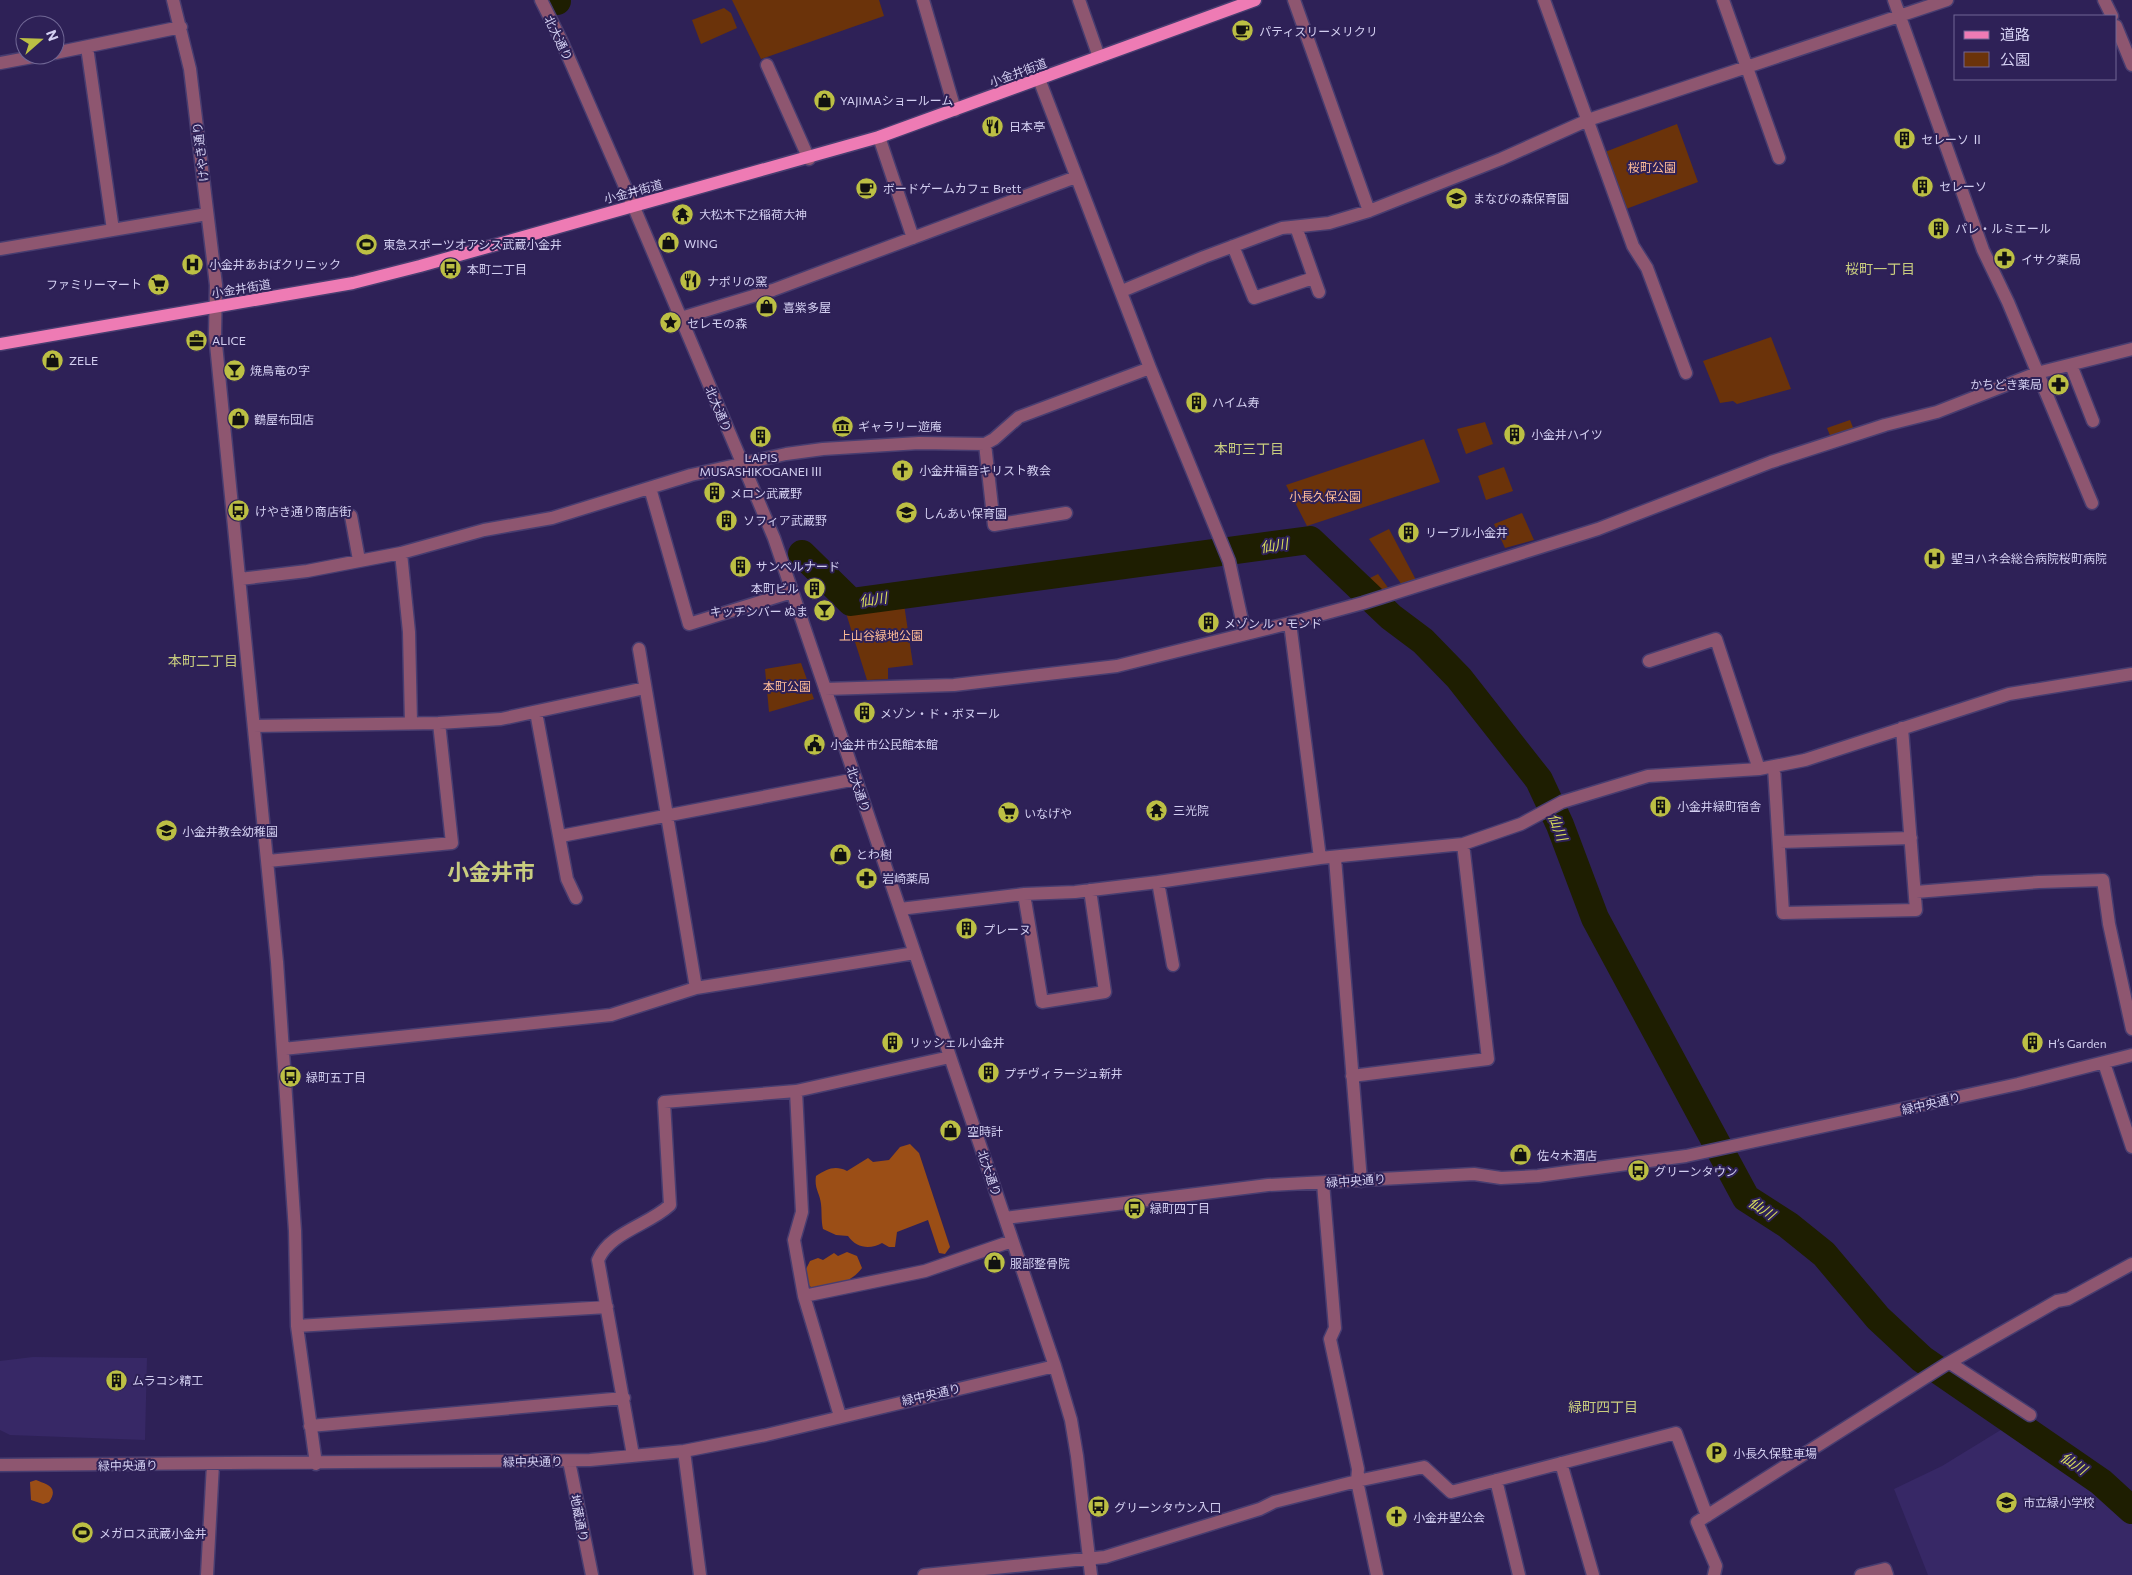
<svg xmlns="http://www.w3.org/2000/svg" width="2132" height="1575" font-family="Commissioner,'Noto Sans JP',sans-serif">
<style>
.built{fill:#372866}
.green{fill:#6b330a}
.forest{fill:#9b4e16}
.lines{fill:none;stroke-linecap:round;stroke-linejoin:round}
.river{stroke:#1e1e01;stroke-width:28}
.minor-casing{stroke:#483d70;stroke-width:15}
.major-casing{stroke:#483d70;stroke-width:15}
.minor{stroke:#8e5670;stroke-width:12}
.major{stroke:#ee7bb4;stroke-width:12}
.labels{text-anchor:middle;dominant-baseline:central;stroke-width:4;stroke-linejoin:round;paint-order:stroke}
.poi-label{font-size:12px;fill:#d3cff1;stroke:#2e2157;text-anchor:start}
.street-label{font-size:12px;fill:#d3cff1;stroke:#2e2157}
.park-label{font-size:12px;fill:#febc97;stroke:#2e2157}
.neighbourhood-label{font-size:14px;fill:#c9cd7f;stroke:#2e2157}
.water-label{font-size:14px;font-style:italic;fill:#dade5c;stroke:#2e2157}
.town-label{font-size:22px;font-weight:bold;fill:#c9cd7f;stroke:#2e2157}
</style>
<rect width="100%" height="100%" fill="#2e2157"/>
<path class="built" d="M33,1357l114,1 -2,82 -135,-5 -10,-5v-69z
M2004,1428l94,59 34,28v60h-204l-34,-86 48,-23z"/>
<path class="green" d="M732,0h147l5,16 -123,43z
M724,8l7,5 6,15 -36,16 -9,-24z
M1677,124l21,58 -72,27 -21,-57z
M1771,337l20,52 -54,15 -4,-3 -13,2 -17,-42z
M1850,420l4,10 -23,8 -4,-10z
M1485,422l8,22 -27,10 -9,-25z
M1424,439l16,43 -133,44 -21,-41z
M1504,467l9,24 -27,9 -8,-24z
M1522,513l12,27 -29,8 -11,-24z
M1389,529l27,51 -14,5 -33,-46z
M1378,574l11,15 -15,4 -10,-12z
M904,604l9,61 -25,3v11l-21,1 -22,-70z
M801,663l13,36 -45,13 -4,-43z"/>
<path class="forest" d="M910,1144l9,9 31,94 -5,7 -6,-1 -11,-33 -31,12 -2,15h-6l-7,-4c-12,7 -26,5 -34,-7l-12,-1 -13,-6c-2,-9 -1,-16 -2,-25 -1,-11 -7,-15 -5,-28 11,-7 19,-11 31,-5l21,-13 5,4 16,-2 11,-13z
M847,1252l10,4 5,12c-6,8 -15,14 -25,17l-5,-2 -17,7 -8,-6 -2,-13 5,-10 8,-3 5,2 11,-7 4,3z
M36,1480c9,4 24,6 13,22l-6,2 -12,-4 -1,-18z"/>
<g class="lines">
<path class="river" d="M556,0l1,1
M802,554l49,48 459,-62 81,77 32,24 36,37 80,102 21,45 35,93 151,280 42,27 36,29 54,64 44,41 179,123 31,28"/>
<defs>
<path id="minor" d="M173,0l17,69 26,216 -1,49 62,628 18,269 2,95 19,138
M541,0l20,40 72,165 141,333 281,828 16,54 6,36 14,119
M923,0l32,110
M1079,0l20,57
M1294,0l75,211
M1544,0l89,246 14,22 39,105
M1723,0l56,158
M1894,0l89,250 25,52 84,201
M2104,0l8,16
M2116,26l16,39
M87,47l26,183
M55,53l126,-26
M0,63l43,-8
M767,65l42,94
M1039,79l111,289 79,193 16,73
M879,137l34,101
M1296,227l23,65
M1233,246l21,52 59,-20
M0,249l207,-35
M1122,291l82,-34 78,-29 47,-5 40,-12 132,-52 87,-39 359,-120
M681,318l92,-28 303,-113
M2071,365l22,56
M985,444l9,81 72,-12
M650,488l39,136 103,-32
M351,516l8,44
M401,553l8,79 2,91
M240,579l67,-8 94,-18 83,-23 68,-12 139,-43 95,-21 37,-5 96,-6 66,1 9,-5 25,-22 131,-49
M1290,623l30,235
M639,649l57,339
M1649,661l67,-22 43,130
M825,689l129,-4 163,-19 173,-43 73,-20 235,-74 173,-67 114,-37 52,-13 100,-39 95,-24
M536,712l31,167 9,19
M254,726l185,-3 62,-4 144,-31
M1774,767l9,146 133,-3 -14,-182
M561,836l295,-57
M1780,842l131,-4
M1335,858l26,323
M268,861l184,-18 -13,-120
M1158,882l15,83
M1916,892l123,-10 64,-2 6,44 23,105
M1024,894l18,108 63,-10 -15,-102
M900,909l124,-15 51,-2 83,-10 162,-24 143,-14 58,-20 41,-22 86,-26 111,-7 46,-9 204,-66 123,-20
M283,1049l328,-34 85,-27 219,-35
M2104,1063l28,84
M1352,1076l136,-17 -25,-215
M796,1091l6,121 -8,28 10,56 36,120
M1323,1183l12,145 -5,11 28,130 -1,12 20,94
M1005,1218l263,-33 206,-11 27,4 37,-2 148,-20 332,-72 114,-29
M804,1296l121,-25 87,-30
M297,1326l310,-19
M1950,1363l80,52
M310,1426l314,-28
M684,1451l16,124
M633,1455l-35,-195c12,-28 51,-35 72,-55l-6,-103 132,-11 154,-34
M569,1461l23,114
M1561,1463l32,112
M0,1465l590,-5 94,-9 82,-16 289,-69
M1496,1480l23,95
M207,1575l6,-111
M924,1575l181,-18 155,-48 14,-7 83,-21 67,-14 27,25 225,-59 31,83
M1714,1575l2,-9 -19,-44 248,-157 112,-64 11,-2 64,-35
M1861,1575l24,-6 2,6"/>
<path id="major" d="M0,344l353,-61 67,-17 459,-129 376,-137"/>
</defs>
<use href="#minor" class="minor-casing"/>
<use href="#major" class="major-casing"/>
<use href="#minor" class="minor"/>
<use href="#major" class="major"/>
</g>
<defs>
<symbol id="cafe-disc" viewBox="-11 -11 22 22"><circle r="9.5" fill="#bcbf44" stroke="#2e2157"/><path d="M-5.5-4.5H6V0H3Q3 3.5 0 3.5H-2.5Q-5.5 3.5-5.5 0ZM3-3.2v2h1.7v-2ZM-6 4.5H4V6H-6Z" fill="#111"/></symbol>
<symbol id="shop-disc" viewBox="-11 -11 22 22"><circle r="9.5" fill="#bcbf44" stroke="#2e2157"/><path d="M-5-2.5h2.3a2.7 3.5 0 0 1 5.4 0H5L5.5 6h-11ZM-1.5-2.5h3a1.5 2.3 0 0 0-3 0Z" fill="#111"/></symbol>
<symbol id="restaurant-disc" viewBox="-11 -11 22 22"><circle r="9.5" fill="#bcbf44" stroke="#2e2157"/><path d="M-5-6h1v4h1v-4h1v4h1v-4h1v5L-1.5 .5V6h-2V.5L-5-1ZM5-6V6H3V1.5H1.5Q1.5-4 5-6Z" fill="#111"/></symbol>
<symbol id="building-disc" viewBox="-11 -11 22 22"><circle r="9.5" fill="#bcbf44" stroke="#2e2157"/><path d="M-4-6H4V6H1V3H-1V6H-4ZM-2.5-4.3h1.7v1.8h-1.7ZM.8-4.3h1.7v1.8H.8ZM-2.5-1h1.7V.8h-1.7ZM.8-1h1.7V.8H.8Z" fill="#111"/></symbol>
<symbol id="school-disc" viewBox="-11 -11 22 22"><circle r="9.5" fill="#bcbf44" stroke="#2e2157"/><path d="M0-5L7-2L0 1L-7-2ZM-4 1L0 2.5L4 1V4Q0 6-4 4Z" fill="#111"/></symbol>
<symbol id="temple-disc" viewBox="-11 -11 22 22"><circle r="9.5" fill="#bcbf44" stroke="#2e2157"/><path d="M0-6L5-2H3V0L6.5 2.5H4V6H1.5V3h-3V6H-4V2.5H-6.5L-3 0V-2H-5Z" fill="#111"/></symbol>
<symbol id="stadium-disc" viewBox="-11 -11 22 22"><circle r="9.5" fill="#bcbf44" stroke="#2e2157"/><path d="M0-5a6.5 5 0 1 0 0 10a6.5 5 0 1 0 0-10ZM-3.5-1.8h7v3.6h-7Z" fill="#111"/></symbol>
<symbol id="pharmacy-disc" viewBox="-11 -11 22 22"><circle r="9.5" fill="#bcbf44" stroke="#2e2157"/><path d="M-2-6h4v4h4v4h-4v4h-4v-4h-4v-4h4Z" fill="#111"/></symbol>
<symbol id="hospital-disc" viewBox="-11 -11 22 22"><circle r="9.5" fill="#bcbf44" stroke="#2e2157"/><path d="M-5-5h3v3.5h4V-5h3V5h-3V1.5h-4V5h-3Z" fill="#111"/></symbol>
<symbol id="bus-disc" viewBox="-11 -11 22 22"><circle r="9.5" fill="#bcbf44" stroke="#2e2157"/><path d="M-5-6H5V4H4V6H2V4H-2V6H-4V4H-5ZM-3.5-4V0h7V-4ZM-3.5 1.2v1.5H-2V1.2ZM2 1.2v1.5H3.5V1.2Z" fill="#111"/></symbol>
<symbol id="supermarket-disc" viewBox="-11 -11 22 22"><circle r="9.5" fill="#bcbf44" stroke="#2e2157"/><path d="M-6-5.5h2.5l.6 2H6L4.5 2H-2.5L-4.4-4H-6ZM-1.5 3.2a1.3 1.3 0 1 0 .1 0ZM3 3.2a1.3 1.3 0 1 0 .1 0Z" fill="#111"/></symbol>
<symbol id="sight-disc" viewBox="-11 -11 22 22"><circle r="9.5" fill="#bcbf44" stroke="#2e2157"/><path d="M0-6L1.8-2.2L6-1.7L2.9 1.2L3.7 5.4L0 3.3L-3.7 5.4L-2.9 1.2L-6-1.7L-1.8-2.2Z" fill="#111"/></symbol>
<symbol id="office-disc" viewBox="-11 -11 22 22"><circle r="9.5" fill="#bcbf44" stroke="#2e2157"/><path d="M-6-3h4V-5.5h4V-3h4V5H-6ZM-1-4.5V-3h2v-1.5ZM-6 0V1H6V0Z" fill="#111"/></symbol>
<symbol id="bar-disc" viewBox="-11 -11 22 22"><circle r="9.5" fill="#bcbf44" stroke="#2e2157"/><path d="M-6-5H6L.8 .8V4.5H3.5V6h-7V4.5H-.8V.8Z" fill="#111"/></symbol>
<symbol id="museum-disc" viewBox="-11 -11 22 22"><circle r="9.5" fill="#bcbf44" stroke="#2e2157"/><path d="M0-6L6-3V-2H-6V-3ZM-5-1h2V3h-2ZM-1-1h2V3h-2ZM3-1h2V3H3ZM-6 4H6V6H-6Z" fill="#111"/></symbol>
<symbol id="church-disc" viewBox="-11 -11 22 22"><circle r="9.5" fill="#bcbf44" stroke="#2e2157"/><path d="M-1.2-6h2.4v3.5h3.3v2.4h-3.3V6h-2.4V-.1h-3.3v-2.4h3.3Z" fill="#111"/></symbol>
<symbol id="civic-disc" viewBox="-11 -11 22 22"><circle r="9.5" fill="#bcbf44" stroke="#2e2157"/><path d="M-.6-6.5H3V-4.5H.6V-3L4-1V1h2V6H-6V1h2V-1L-.6-3ZM-1.2 2.5V6h2.4V2.5Z" fill="#111"/></symbol>
<symbol id="parking-disc" viewBox="-11 -11 22 22"><circle r="9.5" fill="#bcbf44" stroke="#2e2157"/><path d="M-3.5-5.5H1a3.5 3.5 0 0 1 0 7H-1V5.5H-3.5ZM-1-3.4V-.6H.8a1.4 1.4 0 0 0 0-2.8Z" fill="#111"/></symbol>
</defs>
<g fill-rule="evenodd">
<use href="#cafe-disc" x="1230" y="18" width="25" height="25"/>
<use href="#shop-disc" x="812" y="88" width="25" height="25"/>
<use href="#restaurant-disc" x="980" y="114" width="25" height="25"/>
<use href="#building-disc" x="1892" y="126" width="25" height="25"/>
<use href="#building-disc" x="1910" y="174" width="25" height="25"/>
<use href="#cafe-disc" x="854" y="176" width="25" height="25"/>
<use href="#school-disc" x="1444" y="186" width="25" height="25"/>
<use href="#temple-disc" x="670" y="202" width="25" height="25"/>
<use href="#building-disc" x="1926" y="216" width="25" height="25"/>
<use href="#shop-disc" x="656" y="230" width="25" height="25"/>
<use href="#stadium-disc" x="354" y="232" width="25" height="25"/>
<use href="#pharmacy-disc" x="1992" y="246" width="25" height="25"/>
<use href="#hospital-disc" x="180" y="252" width="25" height="25"/>
<use href="#bus-disc" x="438" y="256" width="25" height="25"/>
<use href="#restaurant-disc" x="678" y="268" width="25" height="25"/>
<use href="#supermarket-disc" x="146" y="272" width="25" height="25"/>
<use href="#shop-disc" x="754" y="294" width="25" height="25"/>
<use href="#sight-disc" x="658" y="310" width="25" height="25"/>
<use href="#office-disc" x="184" y="328" width="25" height="25"/>
<use href="#shop-disc" x="40" y="348" width="25" height="25"/>
<use href="#bar-disc" x="222" y="358" width="25" height="25"/>
<use href="#pharmacy-disc" x="2046" y="372" width="25" height="25"/>
<use href="#building-disc" x="1184" y="390" width="25" height="25"/>
<use href="#shop-disc" x="226" y="406" width="25" height="25"/>
<use href="#museum-disc" x="830" y="414" width="25" height="25"/>
<use href="#building-disc" x="1502" y="422" width="25" height="25"/>
<use href="#building-disc" x="748" y="424" width="25" height="25"/>
<use href="#church-disc" x="890" y="458" width="25" height="25"/>
<use href="#building-disc" x="702" y="480" width="25" height="25"/>
<use href="#bus-disc" x="226" y="498" width="25" height="25"/>
<use href="#school-disc" x="894" y="500" width="25" height="25"/>
<use href="#building-disc" x="714" y="508" width="25" height="25"/>
<use href="#building-disc" x="1396" y="520" width="25" height="25"/>
<use href="#hospital-disc" x="1922" y="546" width="25" height="25"/>
<use href="#building-disc" x="728" y="554" width="25" height="25"/>
<use href="#building-disc" x="802" y="576" width="25" height="25"/>
<use href="#bar-disc" x="812" y="598" width="25" height="25"/>
<use href="#building-disc" x="1196" y="610" width="25" height="25"/>
<use href="#building-disc" x="852" y="700" width="25" height="25"/>
<use href="#civic-disc" x="802" y="732" width="25" height="25"/>
<use href="#building-disc" x="1648" y="794" width="25" height="25"/>
<use href="#temple-disc" x="1144" y="798" width="25" height="25"/>
<use href="#supermarket-disc" x="996" y="800" width="25" height="25"/>
<use href="#school-disc" x="154" y="818" width="25" height="25"/>
<use href="#shop-disc" x="828" y="842" width="25" height="25"/>
<use href="#pharmacy-disc" x="854" y="866" width="25" height="25"/>
<use href="#building-disc" x="954" y="916" width="25" height="25"/>
<use href="#building-disc" x="880" y="1030" width="25" height="25"/>
<use href="#building-disc" x="2020" y="1030" width="25" height="25"/>
<use href="#building-disc" x="976" y="1060" width="25" height="25"/>
<use href="#bus-disc" x="278" y="1064" width="25" height="25"/>
<use href="#shop-disc" x="938" y="1118" width="25" height="25"/>
<use href="#shop-disc" x="1508" y="1142" width="25" height="25"/>
<use href="#bus-disc" x="1626" y="1158" width="25" height="25"/>
<use href="#bus-disc" x="1122" y="1196" width="25" height="25"/>
<use href="#shop-disc" x="982" y="1250" width="25" height="25"/>
<use href="#building-disc" x="104" y="1368" width="25" height="25"/>
<use href="#parking-disc" x="1704" y="1440" width="25" height="25"/>
<use href="#school-disc" x="1994" y="1490" width="25" height="25"/>
<use href="#bus-disc" x="1086" y="1494" width="25" height="25"/>
<use href="#church-disc" x="1384" y="1504" width="25" height="25"/>
<use href="#stadium-disc" x="70" y="1520" width="25" height="25"/>
</g>
<g class="labels">
<g class="poi-label">
<text x="1259" y="31">パティスリーメリクリ</text>
<text x="840" y="100">YAJIMAショールーム</text>
<text x="1009" y="126">日本亭</text>
<text x="1921" y="139">セレーソ Ⅱ</text>
<text x="1939" y="186">セレーソ</text>
<text x="883" y="188">ボードゲームカフェ Brett</text>
<text x="1473" y="198">まなびの森保育園</text>
<text x="699" y="214">大松木下之稲荷大神</text>
<text x="1955" y="228">パレ・ルミエール</text>
<text x="684" y="243">WING</text>
<text x="383" y="244">東急スポーツオアシス武蔵小金井</text>
<text x="2021" y="259">イサク薬局</text>
<text x="209" y="264">小金井あおばクリニック</text>
<text x="467" y="269">本町二丁目</text>
<text x="707" y="281">ナポリの窯</text>
<text x="142" y="284" text-anchor="end">ファミリーマート</text>
<text x="783" y="307">喜紫多屋</text>
<text x="687" y="323">セレモの森</text>
<text x="212" y="340">ALICE</text>
<text x="69" y="360">ZELE</text>
<text x="250" y="370">焼鳥竜の字</text>
<text x="2042" y="384" text-anchor="end">かちどき薬局</text>
<text x="1212" y="402">ハイム寿</text>
<text x="254" y="419">鶴屋布団店</text>
<text x="858" y="426">ギャラリー遊庵</text>
<text x="1531" y="434">小金井ハイツ</text>
<text x="761" y="457" text-anchor="middle">LAPIS<tspan x="761" dy="14">MUSASHIKOGANEI Ⅲ</tspan></text>
<text x="919" y="470">小金井福音キリスト教会</text>
<text x="730" y="493">メロン武蔵野</text>
<text x="255" y="511">けやき通り商店街</text>
<text x="923" y="513">しんあい保育園</text>
<text x="743" y="520">ソフィア武蔵野</text>
<text x="1425" y="532">リーブル小金井</text>
<text x="1951" y="558">聖ヨハネ会総合病院桜町病院</text>
<text x="756" y="566">サンベルナード</text>
<text x="799" y="588" text-anchor="end">本町ビル</text>
<text x="808" y="611" text-anchor="end">キッチンバー ぬま</text>
<text x="1224" y="623">メゾン ル・モンド</text>
<text x="880" y="713">メゾン・ド・ボヌール</text>
<text x="830" y="744">小金井市公民館本館</text>
<text x="1677" y="806">小金井緑町宿舎</text>
<text x="1173" y="810">三光院</text>
<text x="1024" y="813">いなげや</text>
<text x="182" y="831">小金井教会幼稚園</text>
<text x="856" y="854">とわ樹</text>
<text x="882" y="878">岩崎薬局</text>
<text x="983" y="929">プレーヌ</text>
<text x="909" y="1042">リッシェル小金井</text>
<text x="2048" y="1043">H’s Garden</text>
<text x="1004" y="1073">プチヴィラージュ新井</text>
<text x="306" y="1077">緑町五丁目</text>
<text x="967" y="1131">空時計</text>
<text x="1537" y="1155">佐々木酒店</text>
<text x="1654" y="1171">グリーンタウン</text>
<text x="1150" y="1208">緑町四丁目</text>
<text x="1010" y="1263">服部整骨院</text>
<text x="132" y="1380">ムラコシ精工</text>
<text x="1733" y="1453">小長久保駐車場</text>
<text x="2023" y="1502">市立緑小学校</text>
<text x="1114" y="1507">グリーンタウン入口</text>
<text x="1413" y="1517">小金井聖公会</text>
<text x="99" y="1533">メガロス武蔵小金井</text>
</g>
<g class="street-label">
<text transform="translate(559 38) rotate(64)">北大通り</text>
<text transform="translate(1018 72) rotate(-20)">小金井街道</text>
<text transform="translate(200 152) rotate(-97)">けやき通り</text>
<text transform="translate(633 191) rotate(-15)">小金井街道</text>
<text transform="translate(241 288) rotate(-9)">小金井街道</text>
<text transform="translate(719 409) rotate(67)">北大通り</text>
<text transform="translate(859 789) rotate(71)">北大通り</text>
<text transform="translate(1931 1103) rotate(-13)">緑中央通り</text>
<text transform="translate(990 1173) rotate(71)">北大通り</text>
<text transform="translate(1356 1180) rotate(-4)">緑中央通り</text>
<text transform="translate(931 1394) rotate(-13)">緑中央通り</text>
<text transform="translate(533 1461) rotate(-1)">緑中央通り</text>
<text transform="translate(128 1465) rotate(-1)">緑中央通り</text>
<text transform="translate(580 1518) rotate(79)">地蔵通り</text>
</g>
<g class="park-label">
<text x="1652" y="167">桜町公園</text>
<text x="1325" y="496">小長久保公園</text>
<text x="881" y="635">上山谷緑地公園</text>
<text x="787" y="686">本町公園</text>
</g>
<g class="neighbourhood-label">
<text x="1880" y="268">桜町一丁目</text>
<text x="1249" y="448">本町三丁目</text>
<text x="203" y="660">本町二丁目</text>
<text x="1603" y="1406">緑町四丁目</text>
</g>
<g class="water-label">
<text transform="translate(1274 545) rotate(-8)">仙川</text>
<text transform="translate(873 599) rotate(-8)">仙川</text>
<text transform="translate(1558 827) rotate(68)">仙川</text>
<text transform="translate(1762 1208) rotate(34)">仙川</text>
<text transform="translate(2074 1463) rotate(34)">仙川</text>
</g>
<g class="town-label">
<text x="491" y="871">小金井市</text>
</g>
</g>
<rect x="1954" y="15" width="162" height="65" fill="#2e2157" stroke="#706795"/>
<rect x="1964" y="31" width="25" height="8" fill="#ee7bb4" stroke="#706795"/>
<text x="2000" y="40" font-size="15" fill="#d3cff1">道路</text>
<rect x="1964" y="52" width="25" height="15" fill="#6b330a" stroke="#706795"/>
<text x="2000" y="65" font-size="15" fill="#d3cff1">公園</text>
<g transform="translate(40 40) rotate(70)"><circle r="24" fill="#2e2157" stroke="#706795"/>
<path d="M0-4L9 19L0 12L-9 19Z" fill="#bcbf44"/>
<text y="-8" font-size="14" font-weight="bold" text-anchor="middle" fill="#d3cff1">N</text>
</g>
</svg>
